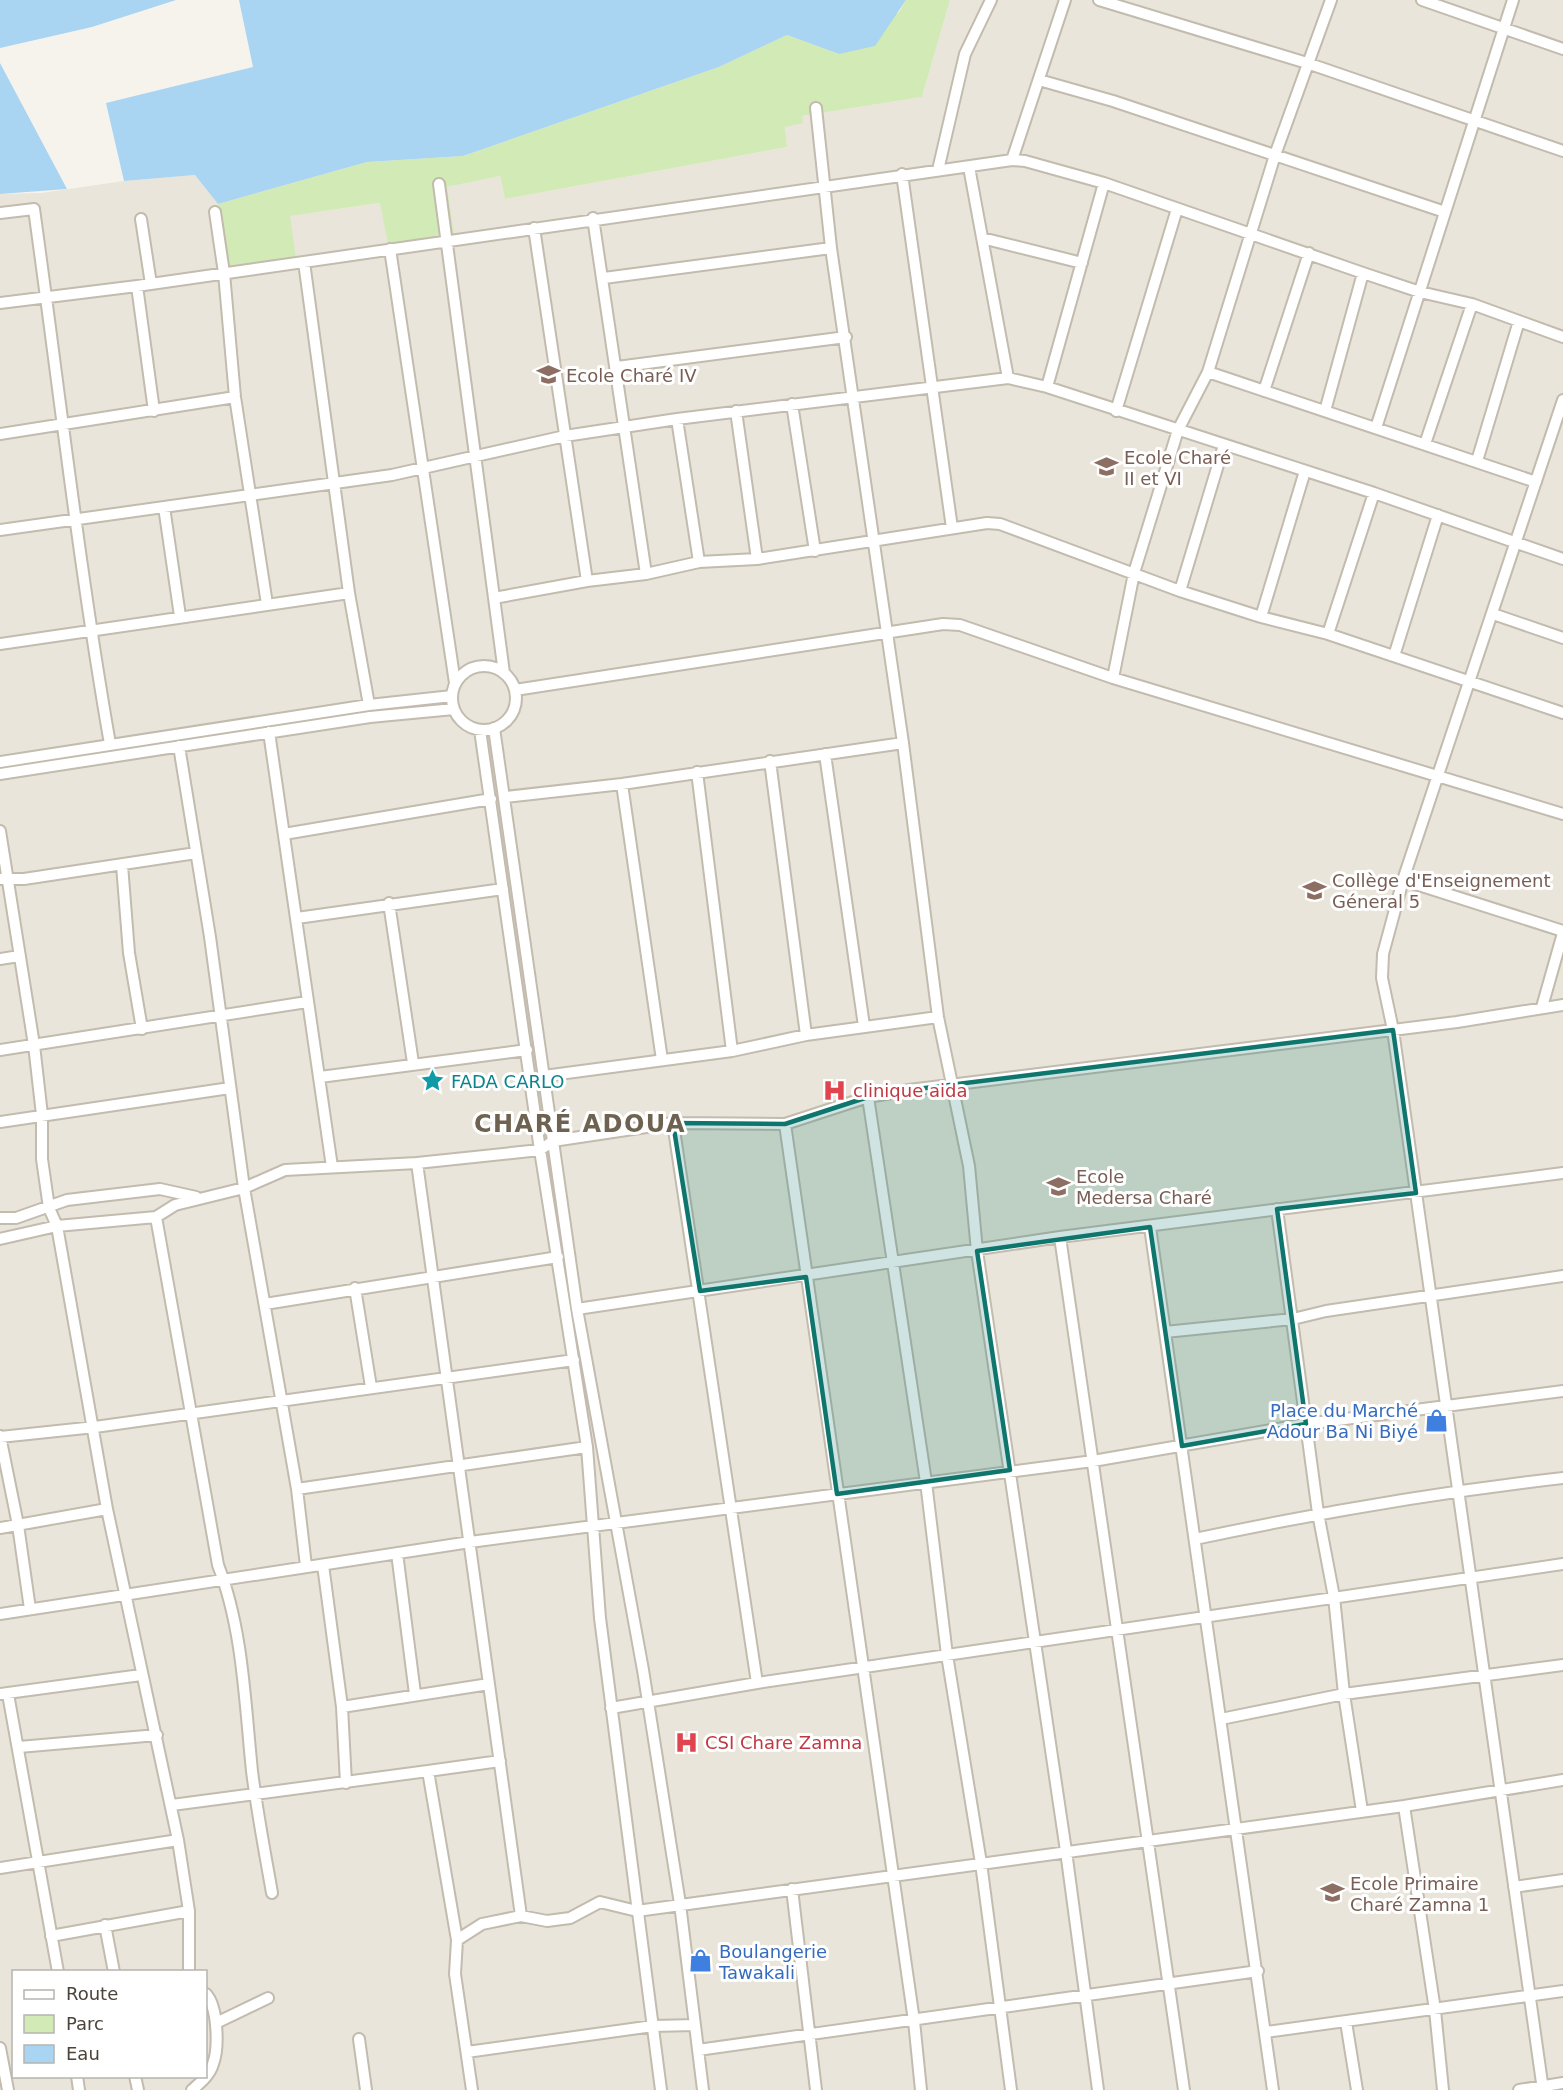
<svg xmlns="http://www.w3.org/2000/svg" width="1563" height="2090" font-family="'DejaVu Sans',sans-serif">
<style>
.residential{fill:#eae5da;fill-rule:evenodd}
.green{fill:#d2eab5}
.water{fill:#a9d4f2}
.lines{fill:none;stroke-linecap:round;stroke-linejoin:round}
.minor-casing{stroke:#c2bbae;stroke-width:14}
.minor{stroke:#fff;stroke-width:10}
.marked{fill:#0f766e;fill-opacity:0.2;stroke:#0f766e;stroke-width:4.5;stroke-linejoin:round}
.labels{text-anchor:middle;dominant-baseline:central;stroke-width:6;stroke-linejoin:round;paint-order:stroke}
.education-label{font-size:18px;fill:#785e54;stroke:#fff;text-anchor:start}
.culture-label{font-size:18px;fill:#0d838f;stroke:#fff;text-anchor:start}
.health-label{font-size:18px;fill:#be3a42;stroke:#fff;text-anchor:start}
.shop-label{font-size:18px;fill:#366cbe;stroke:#fff;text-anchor:end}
.district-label{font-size:24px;font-weight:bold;letter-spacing:1.5px;fill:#6e6250;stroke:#fff}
</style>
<rect width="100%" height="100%" fill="#f6f3ec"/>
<path class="residential" d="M950,0h613v2090h-1563v-1896l41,-1 83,-12 71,-6 23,29 9,64 62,-52 92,-13 7,42 65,-10 -6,-48 53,-11 5,23 282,-52 -2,-21 17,-10 120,-19zM14,1972h192v104h-192z"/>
<path class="green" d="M906,0h44l-28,97 -120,19 1,7 -18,4 2,20 -282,52 -5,-23 -53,11 7,47 -66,11 -8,-42 -90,13 6,43 -69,9 -9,-64 149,-42 96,-6 256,-89 68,-32 52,19 60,-42z"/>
<path class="water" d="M0,0h176l-84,27 -92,21z
M239,0h667l-31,46 -36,8 -52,-19 -68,32 -256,89 -96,6 -149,42 -23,-29 -71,6 -18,-78 147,-36z
M0,63l67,126 -67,5z"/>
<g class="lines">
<defs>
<path id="minor" d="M1099,0l208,63 256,88
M1422,0l141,49
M1039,80l74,21 332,111
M816,108l15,140 72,495 35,274 31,149 8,85 89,600 32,239
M1012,160l53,-160
M969,167l39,211
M938,170l27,-116 26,-54
M902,174l50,354
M439,184l65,489
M215,212l9,61 11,124 32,207
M0,213l34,-4c25,179 45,358 76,535
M593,218l53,356
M141,219l10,65
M534,228l53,353
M982,238l100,25
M390,249l65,434
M304,262l45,331 20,112
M604,278l227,-30
M137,286l17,125
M0,303l137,-17 875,-126 13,1 79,22 259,90 57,19 52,12 91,33
M617,367l229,-30
M1208,372l328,110
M1047,387l57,-204
M1264,391l45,-138
M792,404l23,147
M736,411l21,148
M1116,411l61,-202
M1325,411l38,-138
M677,419l22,143
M1376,428l137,-428
M0,434l235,-37
M1425,444l47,-140
M1477,461l42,-140
M164,507l16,109
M0,530l392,-55 173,-39 112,-17 331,-41 39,9 327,106 189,66
M1180,591l44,-146
M494,598l93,-17 59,-7 53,-12 58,-3 230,-36 13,1 180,67 81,26 67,17 235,79
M1493,614l70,24
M1261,617l44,-146
M1328,634l46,-141
M0,644l349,-51
M1394,656l44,-141
M452 698a32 32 0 1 1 64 0a32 32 0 1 1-64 0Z
M1113,678l21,-105 44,-143 30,-58 67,-217 56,-155
M515,690l428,-66 17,1 153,53 450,136
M494,728l83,581 66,361 37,234 23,186
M480,730l60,420 47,297 13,171 61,472
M269,732l63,435
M179,746l31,191 34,251 53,301 9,77
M825,754l39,272
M770,761l36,274
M0,762l369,-57 83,-9
M697,772l35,279
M0,774l370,-57 84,-8
M622,784l40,276
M505,797l117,-13 281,-41
M0,831l34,214 8,70v44l7,49 8,18 50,283 71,331 11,71v61
M284,834l207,-35
M122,865l7,88 13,76
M1,879h23l172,-26
M1403,880l160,51
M389,903l24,160
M297,918l206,-29
M0,959l19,-3
M1542,1007l21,-74
M0,1050l307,-48
M544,1076l188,-25 74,-16 132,-18
M320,1077l207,-27
M868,1097l58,385 21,173 34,208 30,227
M0,1122l230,-34
M673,1123l84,560
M785,1124l129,897 7,69
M417,1163l104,753
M1277,1209l41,304 16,84 10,97 18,117
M156,1217l62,348c25,64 27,139 34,206 5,41 13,82 20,122
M0,1218h16l51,-18 93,-11 36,8
M1150,1227l123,863
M1060,1237l124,853
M0,1239l57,-13 99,-9 19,-12 69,-17 41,-18 132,-7 123,-13 13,-9 120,-18 112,1 83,-27 41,-7 548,-68 106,-17
M355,1288l16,99
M265,1304l293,-47
M577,1309l483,-72 503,-64
M1165,1332l128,-13 33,-8 237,-35
M0,1436l18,89 12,84
M0,1437l95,-10 479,-67
M297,1489l290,-42
M0,1528l107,-19
M1195,1539c122,-26 244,-47 368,-61
M397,1553l18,141
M323,1565l19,142 4,76
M0,1614l470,-72 623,-81 213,-37 257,-33
M0,1694l141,-19
M8,1694l50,278
M342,1707l147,-23
M611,1708l146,-25 806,-119
M1221,1719l123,-25 219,-29
M19,1747l138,-12
M428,1771l72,-10
M172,1805l256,-34 29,169
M1404,1806l31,204 8,80
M0,1868l178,-28
M1514,1887l49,-7
M792,1889l24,201
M105,1925l9,47
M51,1936l138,-25
M1346,2022l11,68
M216,2023l52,-25
M1266,2032l297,-41
M359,2039l7,51
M0,2048l8,42
M698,2050l560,-79
M467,2052l186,-26 42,-1
M77,2076l2,14
M135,2076l3,14
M192,2090c8,-7 18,-15 21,-26 6,-16 5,-57 -7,-70
M472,2090l-17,-116 2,-34 25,-16 39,-8 26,5 23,-3 30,-16 37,9 767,-105 159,-26
M1519,2090l44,-7
M1543,2090l-150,-1060 -11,-52 1,-24 20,-74 160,-480"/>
</defs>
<use href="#minor" class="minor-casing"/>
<use href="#minor" class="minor"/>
</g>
<path class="marked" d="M1393,1030l23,163 -139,16 29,215 -124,22 -32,-219 -173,24 33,219 -173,24 -31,-217 -106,14 -27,-168 112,1 83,-27 41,-7z"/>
<defs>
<symbol id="school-bare" viewBox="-9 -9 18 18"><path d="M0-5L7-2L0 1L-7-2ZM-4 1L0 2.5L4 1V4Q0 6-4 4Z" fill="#8d6e63" stroke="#fff" stroke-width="2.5" paint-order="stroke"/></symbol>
<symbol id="sight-bare" viewBox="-9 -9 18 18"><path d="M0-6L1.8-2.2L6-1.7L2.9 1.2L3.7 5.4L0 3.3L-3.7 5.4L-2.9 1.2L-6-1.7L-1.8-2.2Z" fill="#0f9aa8" stroke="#fff" stroke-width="2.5" paint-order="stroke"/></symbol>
<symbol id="hospital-bare" viewBox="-9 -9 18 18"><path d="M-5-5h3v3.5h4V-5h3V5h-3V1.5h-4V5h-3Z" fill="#e0444e" stroke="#fff" stroke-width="2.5" paint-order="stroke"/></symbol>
<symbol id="shop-bare" viewBox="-9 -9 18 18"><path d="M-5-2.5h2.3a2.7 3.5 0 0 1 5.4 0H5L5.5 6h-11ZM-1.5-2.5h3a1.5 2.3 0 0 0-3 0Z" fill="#3f7fe0" stroke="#fff" stroke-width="2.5" paint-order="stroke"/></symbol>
</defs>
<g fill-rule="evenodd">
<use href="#school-bare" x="532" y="358" width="33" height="33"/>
<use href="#school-bare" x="1090" y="450" width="33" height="33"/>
<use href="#school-bare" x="1298" y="874" width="33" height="33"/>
<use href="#sight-bare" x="416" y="1064" width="33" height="33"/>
<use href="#hospital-bare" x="818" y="1074" width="33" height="33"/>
<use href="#school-bare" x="1042" y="1170" width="33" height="33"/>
<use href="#shop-bare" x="1420" y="1404" width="33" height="33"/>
<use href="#hospital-bare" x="670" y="1726" width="33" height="33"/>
<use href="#school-bare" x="1316" y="1876" width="33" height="33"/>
<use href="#shop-bare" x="684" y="1944" width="33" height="33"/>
</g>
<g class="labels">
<g class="education-label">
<text x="566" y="375">Ecole Charé IV</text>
<text x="1124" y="457">Ecole Charé<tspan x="1124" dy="21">II et VI</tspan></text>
<text x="1332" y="880">Collège d'Enseignement<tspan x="1332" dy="21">Géneral 5</tspan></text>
<text x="1076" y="1176">Ecole<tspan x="1076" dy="21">Medersa Charé</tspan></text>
<text x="1350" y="1883">Ecole Primaire<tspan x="1350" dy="21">Charé Zamna 1</tspan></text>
</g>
<g class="culture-label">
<text x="451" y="1081">FADA CARLO</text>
</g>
<g class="health-label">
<text x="853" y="1090">clinique aida</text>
<text x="705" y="1742">CSI Chare Zamna</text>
</g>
<g class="shop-label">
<text x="1418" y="1410">Place du Marché<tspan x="1418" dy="21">Adour Ba Ni Biyé</tspan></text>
<text x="719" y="1951" text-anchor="start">Boulangerie<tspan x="719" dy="21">Tawakali</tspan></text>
</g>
<g class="district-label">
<text x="580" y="1124">CHARÉ ADOUA</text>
</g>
</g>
<rect x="12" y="1970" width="195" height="108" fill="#ffffff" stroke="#b7b4b0" stroke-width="1.5"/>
<rect x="24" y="1990" width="30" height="9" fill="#ffffff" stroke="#b7b4b0" stroke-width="1.5"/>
<text x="66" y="2000" font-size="18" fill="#4b4439">Route</text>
<rect x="24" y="2015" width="30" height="18" fill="#d2eab5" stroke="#b7b4b0" stroke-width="1.5"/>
<text x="66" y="2030" font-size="18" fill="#4b4439">Parc</text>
<rect x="24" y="2045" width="30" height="18" fill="#a9d4f2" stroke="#b7b4b0" stroke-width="1.5"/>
<text x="66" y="2060" font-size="18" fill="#4b4439">Eau</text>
</svg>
